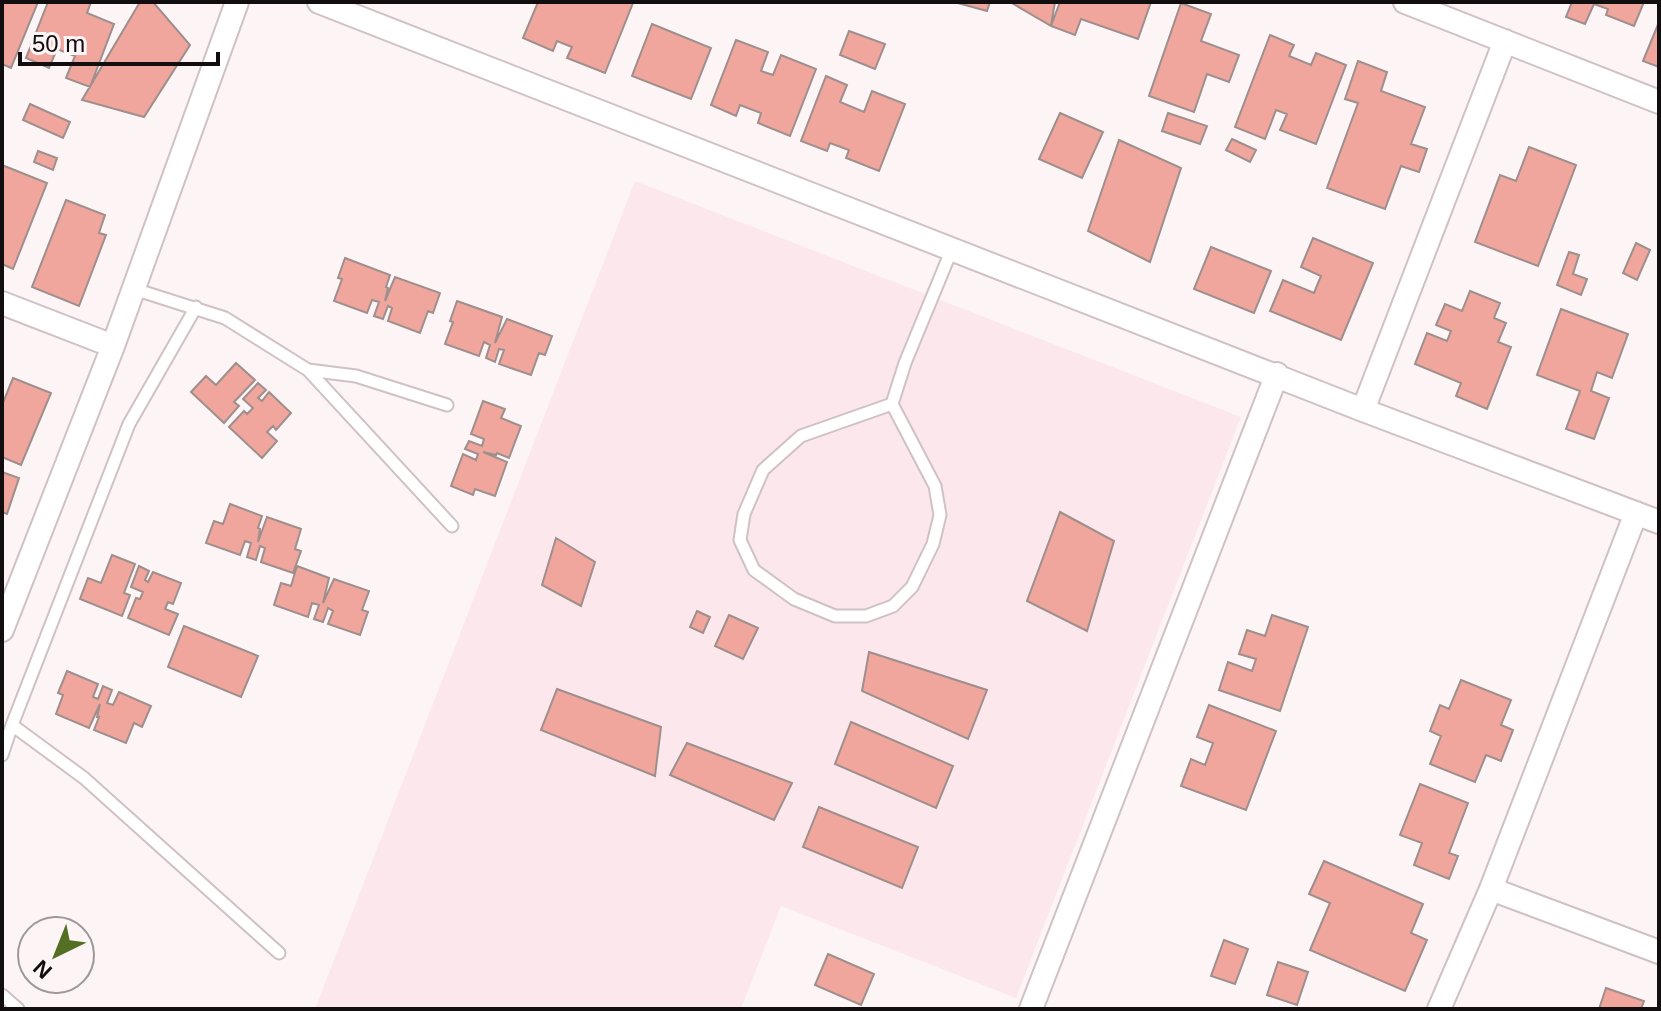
<svg xmlns="http://www.w3.org/2000/svg" width="1661" height="1011" font-family="Arial,sans-serif">
<style>
.built{fill:#fce8ec}
.building{fill:#f0a69c;stroke:#9e8f8d;stroke-width:2}
.lines{fill:none;stroke-linecap:round;stroke-linejoin:round}
.service-casing{stroke:#d0c1c4;stroke-width:15}
.minor-casing{stroke:#d0c1c4;stroke-width:26}
.service{stroke:#fff;stroke-width:11}
.minor{stroke:#fff;stroke-width:22}
</style>
<rect width="100%" height="100%" fill="#fdf4f6"/>
<path class="built" d="M635,181l606,236 -225,581 -235,-92 -40,103h-426z"/>
<path class="building" d="M2,2h36l-27,66 -9,-4z
M48,2h43l-4,11 27,11 -24,63 -24,-9 9,-22 -18,-7 -8,19 -23,-10z
M140,2h13l37,43 -46,72 -62,-17z
M538,2l95,1 -28,70 -38,-15 5,-11 -15,-6 -4,10 -30,-13z
M954,2h36l-3,9z
M1010,2h45l-4,24z
M1060,2h91l-13,37 -57,-20 -6,16 -24,-9z
M1572,2h72l-10,24 -28,-11 2,-6 -14,-5 -9,20 -19,-7z
M1181,3l30,11 -10,27 38,14 -10,27 -22,-8 -13,38 -45,-16z
M1659,22v45l-16,-6z
M652,24l59,24 -20,51 -59,-23z
M849,31l36,13 -10,25 -35,-14z
M1270,35l24,10 -5,11 22,9 5,-12 30,12 -30,79 -36,-14 7,-16 -11,-4 -11,29 -30,-12z
M736,40l32,12 -7,19 12,4 8,-20 35,14 -26,67 -32,-13 3,-10 -21,-8 -4,11 -25,-11z
M1358,61l29,11 -6,19 44,16 -14,37 16,5 -8,23 -18,-6 -16,43 -58,-21 31,-85 -13,-4z
M826,76l21,9 -7,17 24,10 8,-21 33,13 -26,67 -33,-13 3,-8 -19,-7 -3,8 -26,-10z
M30,104l40,18 -7,16 -40,-18z
M1060,113l43,19 -21,46 -43,-19z
M1168,113l39,13 -7,18 -38,-13z
M1232,139l24,11 -6,12 -24,-12z
M1119,140l62,28 -31,94 -62,-31z
M1529,147l47,18 -38,101 -63,-24 25,-67 16,6z
M38,151l19,7 -4,12 -19,-8z
M2,165l45,18 -34,86 -11,-5z
M66,200l39,15 -6,18 7,2 -27,71 -47,-19z
M1313,238l60,25 -32,77 -71,-29 13,-31 31,13 7,-17 -20,-9z
M1636,243l14,7 -13,30 -14,-7z
M1211,247l60,24 -17,42 -60,-24z
M1569,252l10,3 -6,19 14,5 -6,16 -24,-10z
M345,258l45,17 -4,12 2,1 -3,13 10,-24 45,16 -7,20 -5,-2 -8,22 -32,-12 4,-13 -4,-2 -5,13 -9,-3 5,-14 -7,-2 -5,13 -33,-12 8,-22 -4,-1z
M1470,291l30,12 -6,15 12,5 -8,19 13,5 -24,62 -31,-13 5,-13 -46,-19 12,-31 20,8 4,-10 -15,-6 9,-21 17,7z
M457,301l45,16 -7,26 12,-24 45,17 -7,19 -6,-2 -8,22 -32,-11 5,-14 -5,-1 -4,13 -9,-4 4,-13 -6,-3 -5,14 -34,-12 8,-22 -3,-1z
M1561,309l67,25 -16,44 -15,-6 -6,19 18,7 -15,41 -28,-10 14,-38 -43,-16z
M236,363l19,17 -21,22 5,4 -15,17 -33,-31 15,-16 10,9z
M13,378l38,15 -30,72 -19,-8v-52z
M258,383l8,7 -8,8 4,3 7,-9 22,21 -15,17 -3,-4 -6,6 10,9 -15,17 -33,-31 15,-16 3,3 6,-6 -10,-9z
M483,401l22,8 -4,9 20,8 -12,32 -12,-5 -1,2 -13,-3 24,10 -12,34 -20,-7 -2,6 -22,-9 12,-32 13,6 2,-6 -13,-5 4,-8 13,5 2,-7 -13,-5z
M2,472l17,6 -12,36 -5,-2z
M230,504l32,12 -4,12 2,1 -2,13 9,-25 34,12 -6,20 6,2 -8,22 -32,-11 4,-14 -5,-2 -4,14 -9,-3 4,-14 -6,-2 -5,14 -34,-12 8,-22 9,3z
M1060,512l54,29 -27,90 -60,-30z
M556,538l39,24 -14,44 -39,-21z
M112,555l23,9 -11,29 6,2 -8,21 -42,-17 8,-21 13,5z
M139,566l10,5 -4,9 3,2 5,-10 28,11 -8,21 -5,-2 -3,7 13,5 -9,21 -41,-17 8,-20 4,1 3,-7 -12,-5z
M297,566l32,12 -6,25 11,-24 35,12 -7,19 6,2 -8,23 -32,-11 5,-13 -5,-3 -5,14 -9,-3 5,-14 -7,-2 -4,14 -34,-12 7,-22 10,3z
M697,611l13,6 -7,16 -13,-6z
M729,615l29,13 -15,31 -28,-13z
M1272,615l36,12 -28,84 -61,-21 9,-28 24,9 4,-12 -17,-5 8,-24 18,6z
M184,626l74,30 -17,41 -73,-30z
M869,652l118,38 -19,49 -106,-48z
M67,671l31,13 -5,13 5,2 5,-13 9,4 -5,13 6,2 6,-13 32,14 -9,21 -8,-4 -8,20 -32,-13 5,-13h-2l3,-13 -11,24 -33,-14 7,-19 -5,-2z
M1461,680l50,20 -10,25 12,5 -12,31 -15,-6 -11,27 -45,-18 11,-28 -11,-5 10,-26 9,4z
M557,689l104,38 -6,49 -114,-46z
M1209,705l67,26 -30,79 -65,-24 10,-27 14,6 8,-22 -16,-6z
M851,722l102,44 -17,42 -101,-44z
M687,743l105,40 -18,37 -104,-45z
M1420,784l48,19 -19,50 9,3 -9,23 -35,-14 8,-22 -22,-8z
M819,807l99,40 -16,41 -99,-41z
M1324,861l99,43 -12,29 16,7 -22,51 -95,-41 20,-47 -21,-9z
M1224,940l24,9 -13,35 -24,-8z
M828,954l46,20 -13,31 -46,-20z
M1278,962l30,10 -11,33 -30,-10z
M1606,988l38,13 -3,8h-42z"/>
<g class="lines">
<defs>
<path id="service" d="M134,289l91,29 83,52 144,156
M308,370l48,6 91,29
M892,404l43,82 5,29 -7,29 -21,43 -19,19 -27,10h-31l-41,-17 -40,-29 -14,-30 4,-26 19,-44 38,-34 91,-32 13,-41 47,-114
M12,725l72,53 195,175
M2,755l10,-30 117,-301 67,-117
M2,995l16,14"/>
<path id="minor" d="M319,2l1044,408 296,112
M1405,2l254,100
M2,303l111,43
M1363,410l142,-369
M2,630l111,-284 124,-344
M1491,889l168,63
M1031,1009l246,-635
M1439,1009l52,-120 145,-376"/>
</defs>
<use href="#service" class="service-casing"/>
<use href="#minor" class="minor-casing"/>
<use href="#service" class="service"/>
<use href="#minor" class="minor"/>
</g>
<rect width="1661" height="1011" fill="none" stroke="#120d0e" stroke-width="8"/>
<g transform="translate(56 955) rotate(223)"><circle r="38" fill="#fdf4f6" stroke="#9f9899" stroke-width="2"/>
<path d="M0-6L14 30L0 20L-14 30Z" fill="#526f23"/>
<text y="-12" font-size="22" font-weight="bold" text-anchor="middle" fill="#120d0e">N</text>
</g>
<path d="M20 52v12h198v-12" fill="none" stroke="#120d0e" stroke-width="4"/>
<text x="32" y="52" font-size="24" fill="#120d0e" stroke="#fdf4f6" stroke-width="6" paint-order="stroke">50 m</text>
</svg>
